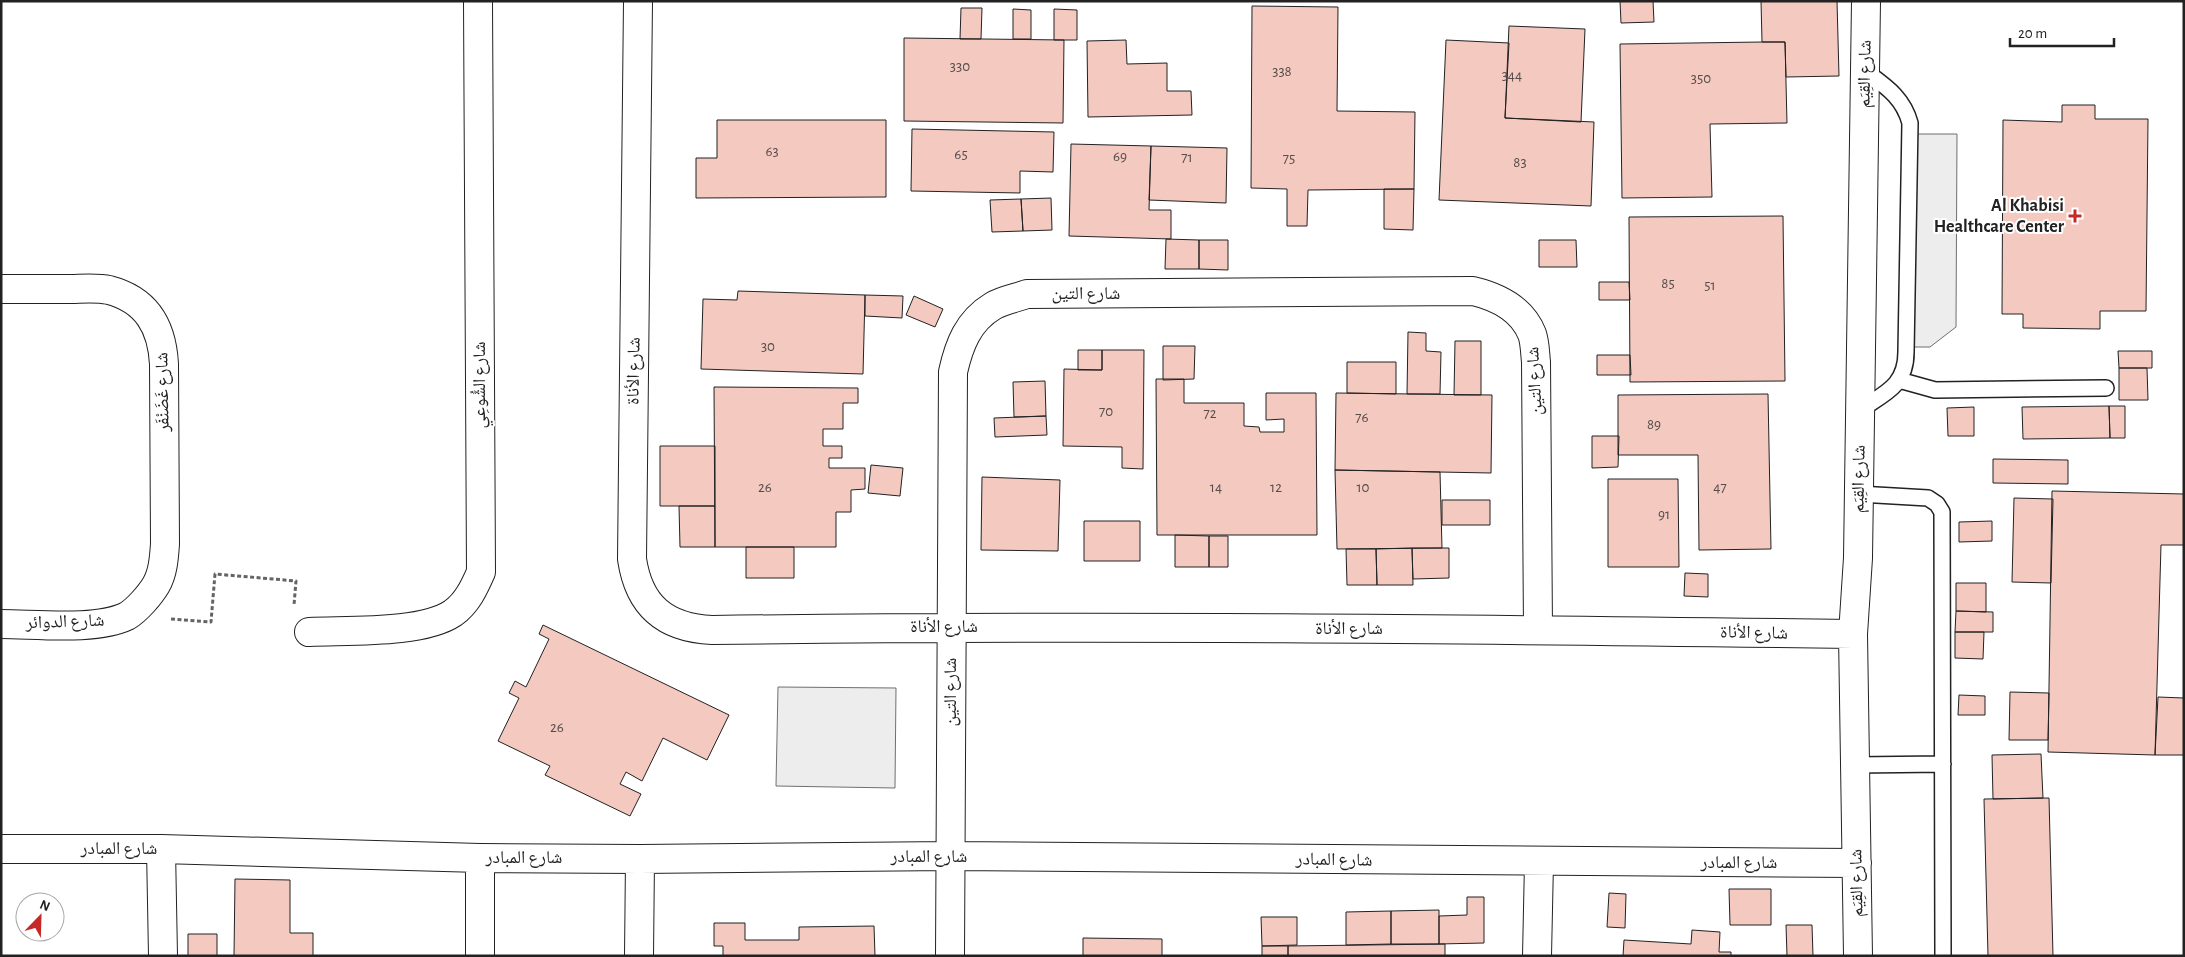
<svg xmlns="http://www.w3.org/2000/svg" width="2185" height="957" font-family="'Alegreya Sans','Noto Naskh Arabic',sans-serif">
<style>
.parking{fill:#ededed;stroke:#6f6f6f}
.building{fill:#f3c9c0;stroke:#222}
.lines{fill:none;stroke-linecap:round;stroke-linejoin:round}
.service-casing{stroke:#222;stroke-width:18}
.minor-casing{stroke:#222;stroke-width:30}
.path{stroke:#646464;stroke-width:3;stroke-dasharray:4 2.5;stroke-linecap:butt}
.service{stroke:#fff;stroke-width:15}
.minor{stroke:#fff;stroke-width:28}
.poi-dot{fill:#c62828;stroke:#fff;stroke-width:2}
.labels{text-anchor:middle;dominant-baseline:central;stroke-width:4;stroke-linejoin:round;paint-order:stroke}
.number-label{font-size:15px;fill:#564c4a}
.street-label{font-size:18px;fill:#222;stroke:#fff}
.poi-label{font-size:18px;font-weight:bold;fill:#222;stroke:#fff;text-anchor:end}
</style>
<rect width="100%" height="100%" fill="#fff"/>
<path class="parking" d="M1911,134h46l-1,193 -26,20h-19z
M778,687l118,1 -1,100 -119,-2z"/>
<path class="building" d="M1620,1h33l1,21 -33,1z
M1761,1h76l2,75 -53,1 -1,-35h-23z
M1252,6l86,1 -1,104 78,1 -1,77 -106,1 -1,36h-20v-37l-36,-1z
M961,8h21l-1,31h-21z
M1013,9l18,1v29h-18z
M1054,9l23,1v30h-23z
M1509,26l76,3 -4,93 -76,-4z
M904,38l160,2 -1,83 -159,-2z
M1126,40l1,24 40,-1v28h24l1,24 -104,2 -1,-76z
M1446,40l63,3 -4,75 89,4 -3,84 -152,-6z
M1762,42h23l2,81 -77,1 2,73 -90,1 -2,-154z
M2062,105h33v14h53l-2,192h-46v18l-77,-1v-14h-21l1,-194 59,2z
M717,120h169v77l-190,1v-40h21z
M912,129l142,3 -1,40 -33,-1v22l-109,-2z
M1071,144l80,2 -2,64h22v29l-102,-3z
M1151,146l76,2 -1,55 -77,-3z
M1384,189h30l-1,41 -29,-1z
M1051,198l1,32 -29,1 -2,-32z
M1021,199l2,32 -31,1 -2,-32z
M1783,216l2,165 -155,1 -1,-165z
M1166,239l33,1v29h-34z
M1199,240h29v30l-29,-1z
M1539,240h37l1,27h-38z
M1599,282h30l1,18h-31z
M738,291l127,4 -2,79 -162,-5 2,-70 34,1z
M865,295l38,1 -1,22 -37,-2z
M914,296l29,13 -8,18 -29,-12z
M1408,332l18,1v18l15,1 -1,42h-33z
M1455,341h26v54h-27z
M1163,346h32l-1,33 -31,1z
M1078,350h24v20h-24z
M1102,350h42l-1,119 -21,-1v-21l-59,-1 1,-77 38,1z
M2118,351h34v17h-33z
M1597,355h33l1,20h-34z
M1347,362h49v32l-49,-1z
M2119,368h28l1,32h-29z
M1156,379h28v24h60v23l15,1 1,5h24v-13l-18,1v-27h50l1,142h-160z
M1045,381l1,35 -32,1 -1,-35z
M714,387l144,1v15h-15v26h-20v17h19v12h-13v10h36v21l-14,1v22h-15v35h-121z
M1336,393l156,2 -1,78 -156,-3z
M1768,394l3,155 -72,1 -1,-95h-80v-60z
M2109,406l1,32 -87,1 -1,-32z
M2109,406h16v32h-15z
M1974,407v29h-26l-1,-28z
M1046,416l1,19 -52,2 -1,-19z
M1592,436h27l-1,31 -26,1z
M660,446h55v60h-55z
M1993,459l75,1v24l-75,-1z
M871,465l32,3 -3,28 -32,-3z
M1335,470l105,2 2,76 -105,1z
M982,477l78,3 -2,71 -77,-1z
M1608,479h70l1,88h-71z
M2052,491l132,3v51h-23l-6,210 -107,-3z
M2014,498l39,1 -2,84 -39,-1z
M1442,500h48v25h-48z
M679,506h36v41h-35z
M1084,521h56v40h-56z
M1992,521v20l-33,1v-20z
M1175,535l34,1v31h-34z
M1209,536h19v31h-19z
M746,547h48v31h-48z
M1412,548h37v30l-36,1z
M1412,548l1,37h-36l-1,-36z
M1346,549h30l1,36h-30z
M1685,573l23,1v23l-24,-1z
M1956,583h30v29l-30,-1z
M1956,611l37,1v20h-38z
M543,625l186,90 -22,45 -44,-22 -21,43 -16,-9 -6,12 21,10 -11,22 -85,-41 5,-9 -52,-25 21,-43 -10,-5 6,-12 11,6 23,-48 -10,-5z
M1955,632h29l-1,27 -28,-1z
M2010,692l39,1 -1,47h-39z
M1959,695l26,1v19h-27z
M2158,697l26,1v57h-29z
M2041,754l2,44 -50,1 -1,-44z
M2049,798l4,158h-65l-4,-157z
M235,879l55,1v53h23v23h-79z
M1729,889h42v36h-41z
M1609,893l17,1 -1,34 -18,-1z
M1467,897h17v46l-45,1v-28l28,-1z
M1439,910v34h-48v-33z
M1391,911v33l-45,1v-33z
M1261,917h36v28l-35,1z
M714,923h31v17h54v-13l75,-1 1,30h-152v-10h-9z
M1786,925h26l1,31h-26z
M1692,930l28,2 -1,20h12v4h-108l1,-16 67,4z
M188,934h29v22h-29z
M1083,938l79,1v17h-79z
M1445,944v12h-157v-10z
M1262,946h26v10h-26z"/>
<g class="lines">
<defs>
<path id="service" d="M1899,380l36,10 171,-2
M1860,410c25,-17 46,-24 46,-58l4,-229c-7,-26 -25,-37 -45,-52
M1859,494l69,4 9,6 5,8 1,444
M1855,765l88,-1"/>
<path id="minor" d="M638,1l-6,558c7,47 33,69 80,71 381,-5 761,-1 1141,4
M1,289c22,0 44,0 66,0 13,0 29,-2 42,1 38,10 53,37 55,74l1,180c-1,14 -2,29 -9,41 -6,10 -19,25 -29,31 -31,15 -91,8 -126,8
M309,632c39,-2 113,2 144,-19 14,-10 21,-25 28,-41l-3,-571
M1,849h160l319,9 160,1 310,-3 907,7
M161,849l2,107
M480,956v-98
M639,956l1,-97
M950,956l3,-584c6,-27 15,-51 40,-66 10,-6 23,-8 34,-12l446,-3c25,6 49,18 59,43 3,8 3,19 4,28l2,268
M1537,956l2,-94
M1858,956l-5,-322 5,-76 8,-557"/>
</defs>
<use href="#service" class="service-casing"/>
<use href="#minor" class="minor-casing"/>
<path class="path" d="M171,619l40,3 4,-48 81,7 -2,24"/>
<use href="#service" class="service"/>
<use href="#minor" class="minor"/>
</g>
<path class="poi-dot" d="M2072.5 208.5h5v5h5v5h-5v5h-5v-5h-5v-5h5z"/>
<g class="labels">
<g class="number-label">
<text x="960" y="66">330</text>
<text x="1282" y="71">338</text>
<text x="1512" y="75">344</text>
<text x="1701" y="78">350</text>
<text x="772" y="151">63</text>
<text x="961" y="154">65</text>
<text x="1120" y="156">69</text>
<text x="1187" y="157">71</text>
<text x="1289" y="158">75</text>
<text x="1520" y="162">83</text>
<text x="1668" y="283">85</text>
<text x="1710" y="285">51</text>
<text x="768" y="346">30</text>
<text x="1106" y="411">70</text>
<text x="1210" y="413">72</text>
<text x="1362" y="417">76</text>
<text x="1654" y="424">89</text>
<text x="765" y="487">26</text>
<text x="1216" y="487">14</text>
<text x="1276" y="487">12</text>
<text x="1363" y="487">10</text>
<text x="1720" y="487">47</text>
<text x="1664" y="514">91</text>
<text x="557" y="727">26</text>
</g>
<g class="street-label">
<text transform="translate(1865 74) rotate(-89)">شارع القِيَم</text>
<text x="1086" y="294">شارع التين</text>
<text transform="translate(634 371) rotate(-89)">شارع الأناة</text>
<text transform="translate(1535 381) rotate(-93)">شارع التين</text>
<text transform="translate(480 385) rotate(-90)">شارع الشُّوعِي</text>
<text transform="translate(163 392) rotate(-91)">شارع غَضَنْفَر</text>
<text transform="translate(1859 479) rotate(-89)">شارع القِيَم</text>
<text transform="translate(65 622) rotate(-2)">شارع الدوائر</text>
<text x="944" y="627">شارع الأناة</text>
<text x="1349" y="629">شارع الأناة</text>
<text transform="translate(1754 633) rotate(1)">شارع الأناة</text>
<text transform="translate(951 692) rotate(-90)">شارع التين</text>
<text x="119" y="849">شارع المبادر</text>
<text x="929" y="857">شارع المبادر</text>
<text x="524" y="858">شارع المبادر</text>
<text transform="translate(1334 860) rotate(1)">شارع المبادر</text>
<text x="1739" y="863">شارع المبادر</text>
<text transform="translate(1857 883) rotate(-91)">شارع القِيَم</text>
</g>
<g class="poi-label">
<text x="2064" y="206">Al Khabisi<tspan x="2064" dy="21">Healthcare Center</tspan></text>
</g>
</g>
<rect width="2185" height="957" fill="none" stroke="#222222" stroke-width="5"/>
<g transform="translate(40 917) rotate(23)"><circle r="24" fill="#ffffff" stroke="#a7a7a7"/>
<path d="M0-4L9 19L0 12L-9 19Z" fill="#c62828"/>
<text y="-8" font-size="14" font-weight="bold" text-anchor="middle" fill="#222222">N</text>
</g>
<path d="M2010 38v8h104v-8" fill="none" stroke="#222222" stroke-width="2.5"/>
<text x="2018" y="38" font-size="15" fill="#222222" stroke="#ffffff" stroke-width="4" paint-order="stroke">20 m</text>
</svg>
